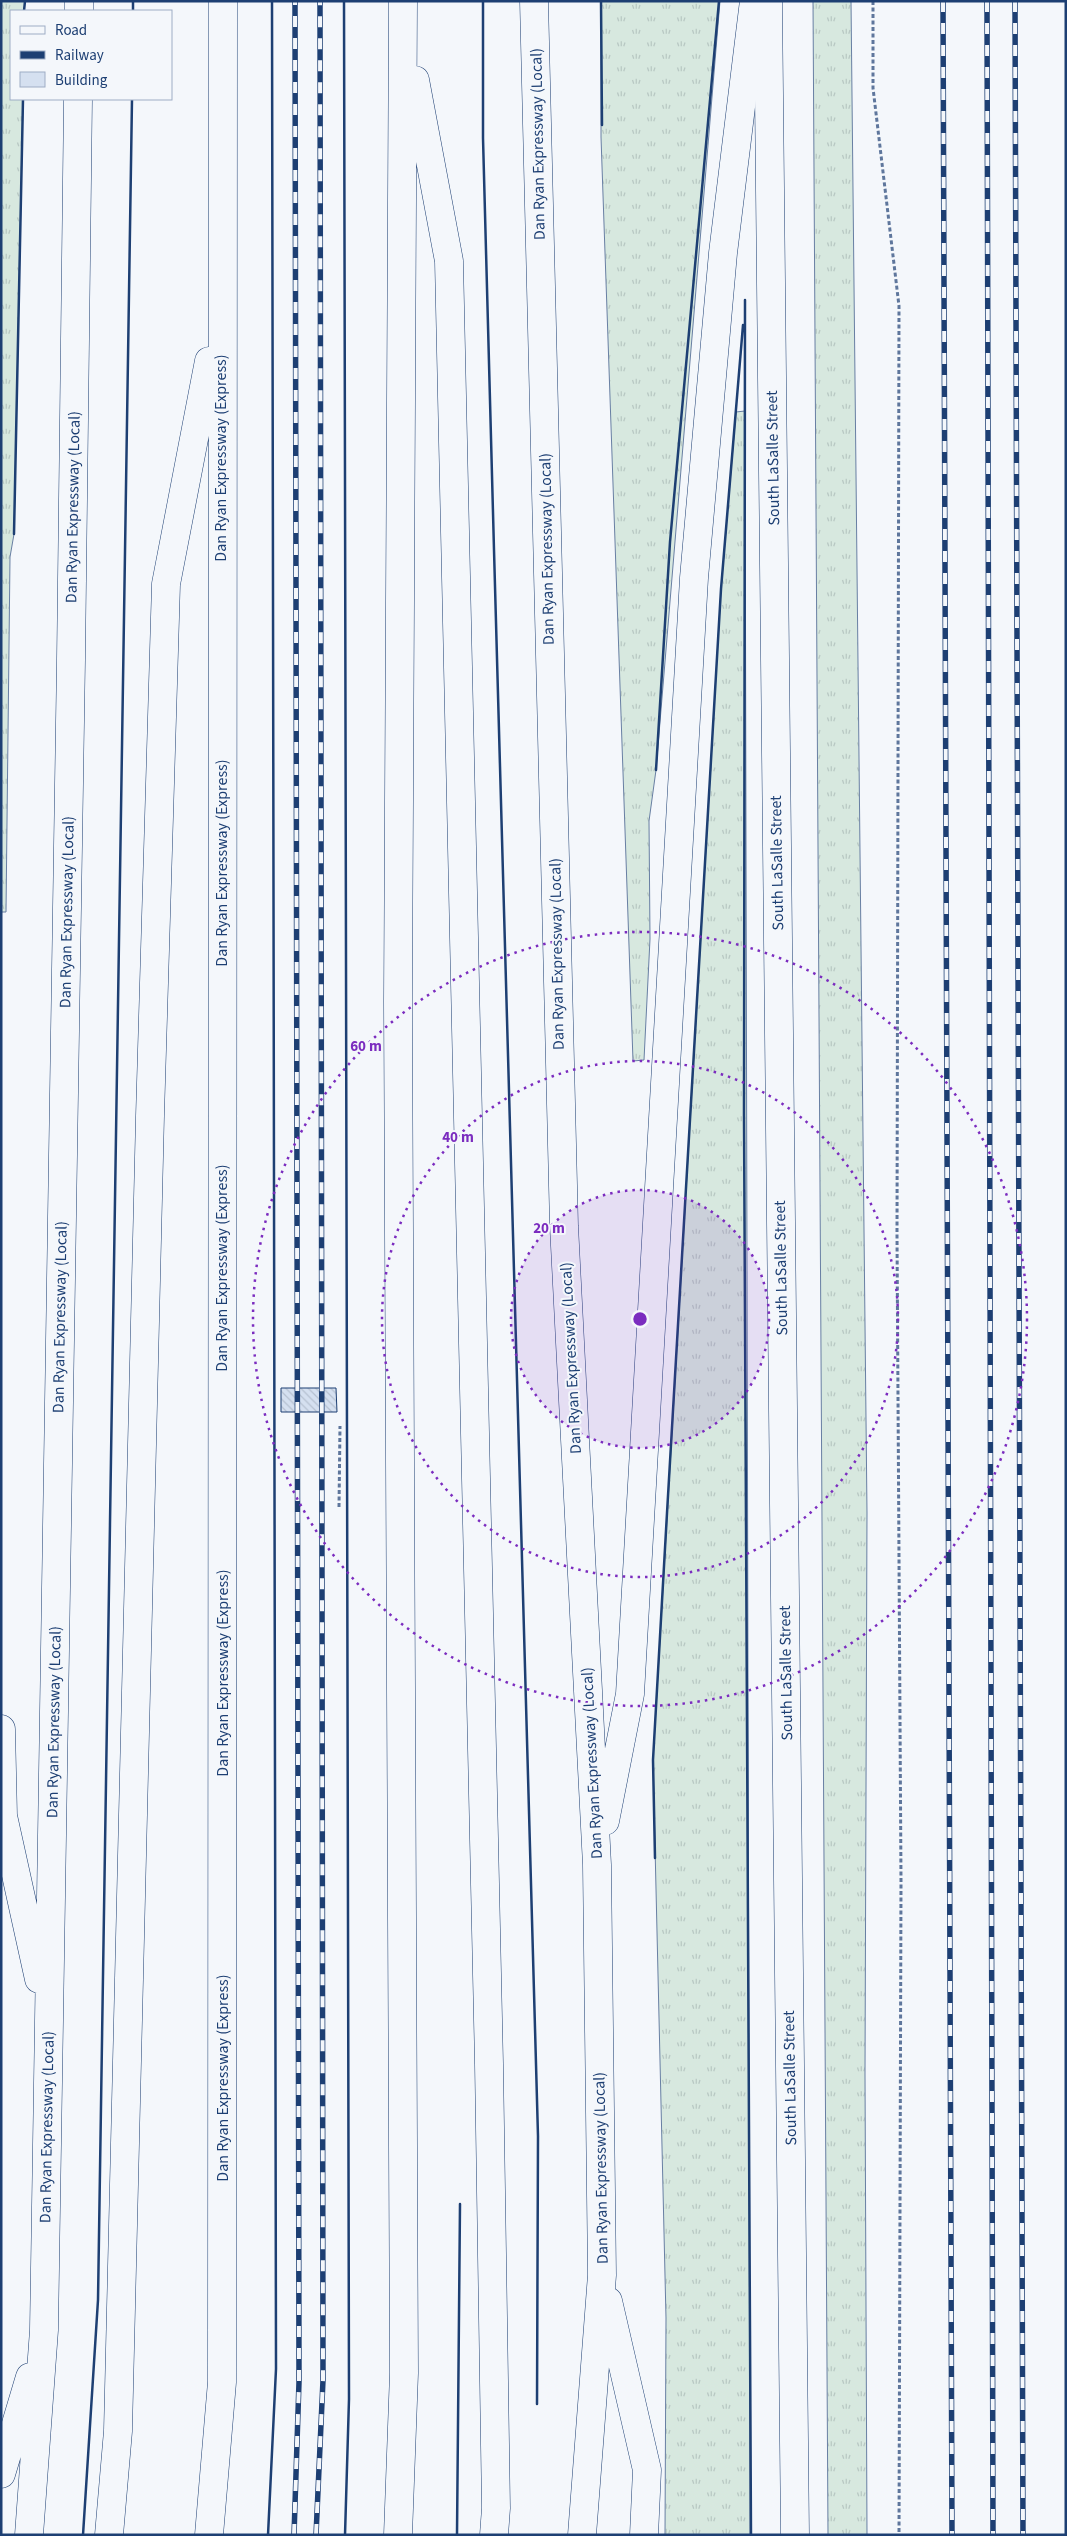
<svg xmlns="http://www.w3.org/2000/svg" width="1067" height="2536" font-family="'Source Sans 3',sans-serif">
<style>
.grass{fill:url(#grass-tufts);stroke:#687fa3}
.building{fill:url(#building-back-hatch);stroke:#1d3f73}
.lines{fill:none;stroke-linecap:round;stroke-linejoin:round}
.major-casing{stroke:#1d3f73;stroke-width:29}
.highway-casing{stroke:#1d3f73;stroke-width:29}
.path{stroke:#5e769c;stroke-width:3;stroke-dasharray:4 2.5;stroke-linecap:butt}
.major{stroke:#f4f7fb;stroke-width:28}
.highway{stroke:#f4f7fb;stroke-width:28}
.rail-casing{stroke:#1d3f73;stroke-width:5.5}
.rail{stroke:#f4f7fb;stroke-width:4;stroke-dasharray:11;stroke-linecap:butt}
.wall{stroke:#1d3f73;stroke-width:2.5}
.ring{fill:none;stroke:#7b2cbf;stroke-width:2.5;stroke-dasharray:2.5 5}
.labels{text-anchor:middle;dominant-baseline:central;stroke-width:4;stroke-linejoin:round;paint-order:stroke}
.street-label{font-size:16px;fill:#1d3f73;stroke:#f4f7fb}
.centre{fill:#7b2cbf;stroke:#f4f7fb;stroke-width:2.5}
.ring-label{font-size:15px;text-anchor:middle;font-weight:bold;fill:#7b2cbf;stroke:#f4f7fb;stroke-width:4;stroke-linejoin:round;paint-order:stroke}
</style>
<defs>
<pattern id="grass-tufts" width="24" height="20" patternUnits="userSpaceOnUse" patternTransform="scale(1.25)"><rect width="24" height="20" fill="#d7e8df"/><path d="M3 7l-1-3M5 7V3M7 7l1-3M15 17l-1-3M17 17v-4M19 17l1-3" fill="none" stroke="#b8c8c3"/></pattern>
<pattern id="building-back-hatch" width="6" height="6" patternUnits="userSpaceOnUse" patternTransform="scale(1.25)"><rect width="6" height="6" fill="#d5e0f0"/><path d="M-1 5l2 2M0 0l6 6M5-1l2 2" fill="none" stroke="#b6c1d1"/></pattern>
</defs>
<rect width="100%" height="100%" fill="#f4f7fb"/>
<path class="grass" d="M1,1h24l-1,10h-13v88h12l-9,435 -4,23 -4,355h-5z
M601,1h119l-64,769 -7,51 1,118 -6,121 -11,1 -32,-924z
M813,1h38l16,1512 -2,561 2,461h-39z
M745,411l5,2124h-85l1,-217 -13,-558 68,-1171 15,-177z"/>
<path class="building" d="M281,1388h55l1,24h-56z"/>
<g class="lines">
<defs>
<path id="major" d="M768,1l27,2534"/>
<path id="highway" d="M534,1l30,1225 33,639 5,410 -20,260
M79,11v-10
M415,80l34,181 40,1803 7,444 -2,27
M1,1729l2,87 36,163
M605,1821l25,-127 64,-1116 29,-325 31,-252
M608,2301l39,169 -3,65
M1,2474l29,-97
M29,2535l15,-205 27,-1670 7,-561
M109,2535l9,-104 32,-1315 16,-532 43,-223
M209,2535l13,-153 1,-2381
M398,2535l6,-162 -6,-1371 5,-1001"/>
</defs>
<use href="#major" class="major-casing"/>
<use href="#highway" class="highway-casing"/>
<path class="path" d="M873,1v87l26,218 -2,928 4,647 -2,654
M339,1507l1,-81"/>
<use href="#major" class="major"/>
<use href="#highway" class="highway"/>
<defs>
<path id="rail" d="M943,1l9,2534
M987,1l6,2534
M1015,1l8,2534
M294,2535l5,-153 -4,-2381
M316,2535l7,-155 -3,-2379"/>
</defs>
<use href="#rail" class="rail-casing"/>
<use href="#rail" class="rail"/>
<path class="wall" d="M344,1l5,2398 -4,136
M483,1v137l11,412 44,1586 -1,268
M601,1l1,124
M24,11l1,-10
M133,11v-10
M745,300l-1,814 7,1421
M14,534l9,-435
M656,770l14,-228 49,-541
M655,1858l-2,-98 14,-247 54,-924 22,-264
M83,2535l15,-235 34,-2201
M268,2535l8,-166 -4,-2368
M457,2535l3,-331"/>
</g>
<circle cx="640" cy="1319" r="129" fill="#7b2cbf" fill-opacity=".12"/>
<g class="ring">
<circle cx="640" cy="1319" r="129"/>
<circle cx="640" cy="1319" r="258"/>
<circle cx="640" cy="1319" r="387"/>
</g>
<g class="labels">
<g class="street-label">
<text transform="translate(538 144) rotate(-91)">Dan Ryan Expressway (Local)</text>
<text transform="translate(221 458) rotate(-90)">Dan Ryan Expressway (Express)</text>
<text transform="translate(773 458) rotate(-91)">South LaSalle Street</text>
<text transform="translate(73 507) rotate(-89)">Dan Ryan Expressway (Local)</text>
<text transform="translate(547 549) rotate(-91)">Dan Ryan Expressway (Local)</text>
<text transform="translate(222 863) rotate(-90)">Dan Ryan Expressway (Express)</text>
<text transform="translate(777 863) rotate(-91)">South LaSalle Street</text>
<text transform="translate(67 912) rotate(-89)">Dan Ryan Expressway (Local)</text>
<text transform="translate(557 954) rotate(-91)">Dan Ryan Expressway (Local)</text>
<text transform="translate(222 1268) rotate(-90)">Dan Ryan Expressway (Express)</text>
<text transform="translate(781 1268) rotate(-91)">South LaSalle Street</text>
<text transform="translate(60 1317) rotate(-89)">Dan Ryan Expressway (Local)</text>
<text transform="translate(571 1358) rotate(-93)">Dan Ryan Expressway (Local)</text>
<text transform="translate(223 1673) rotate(-90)">Dan Ryan Expressway (Express)</text>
<text transform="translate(786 1673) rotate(-91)">South LaSalle Street</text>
<text transform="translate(54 1722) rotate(-89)">Dan Ryan Expressway (Local)</text>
<text transform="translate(592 1763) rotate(-93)">Dan Ryan Expressway (Local)</text>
<text transform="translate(223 2078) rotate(-90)">Dan Ryan Expressway (Express)</text>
<text transform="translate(790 2078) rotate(-91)">South LaSalle Street</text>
<text transform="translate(47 2127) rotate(-89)">Dan Ryan Expressway (Local)</text>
<text transform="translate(601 2168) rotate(-91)">Dan Ryan Expressway (Local)</text>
</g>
</g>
<circle cx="640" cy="1319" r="8" class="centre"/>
<g class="ring-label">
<text x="366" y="1051">60 m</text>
<text x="458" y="1142">40 m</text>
<text x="549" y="1233">20 m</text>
</g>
<rect width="1067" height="2536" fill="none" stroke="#1d3f73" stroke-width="5"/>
<rect x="10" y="10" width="162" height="90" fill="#f4f7fb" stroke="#9eadc5"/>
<rect x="20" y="26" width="25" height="8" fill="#f4f7fb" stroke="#9eadc5"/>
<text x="55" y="35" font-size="15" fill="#1d3f73">Road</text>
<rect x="20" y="51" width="25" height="8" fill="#1d3f73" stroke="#9eadc5"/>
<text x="55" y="60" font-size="15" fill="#1d3f73">Railway</text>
<rect x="20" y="72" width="25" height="15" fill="#d5e0f0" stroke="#9eadc5"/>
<text x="55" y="85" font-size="15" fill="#1d3f73">Building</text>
</svg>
